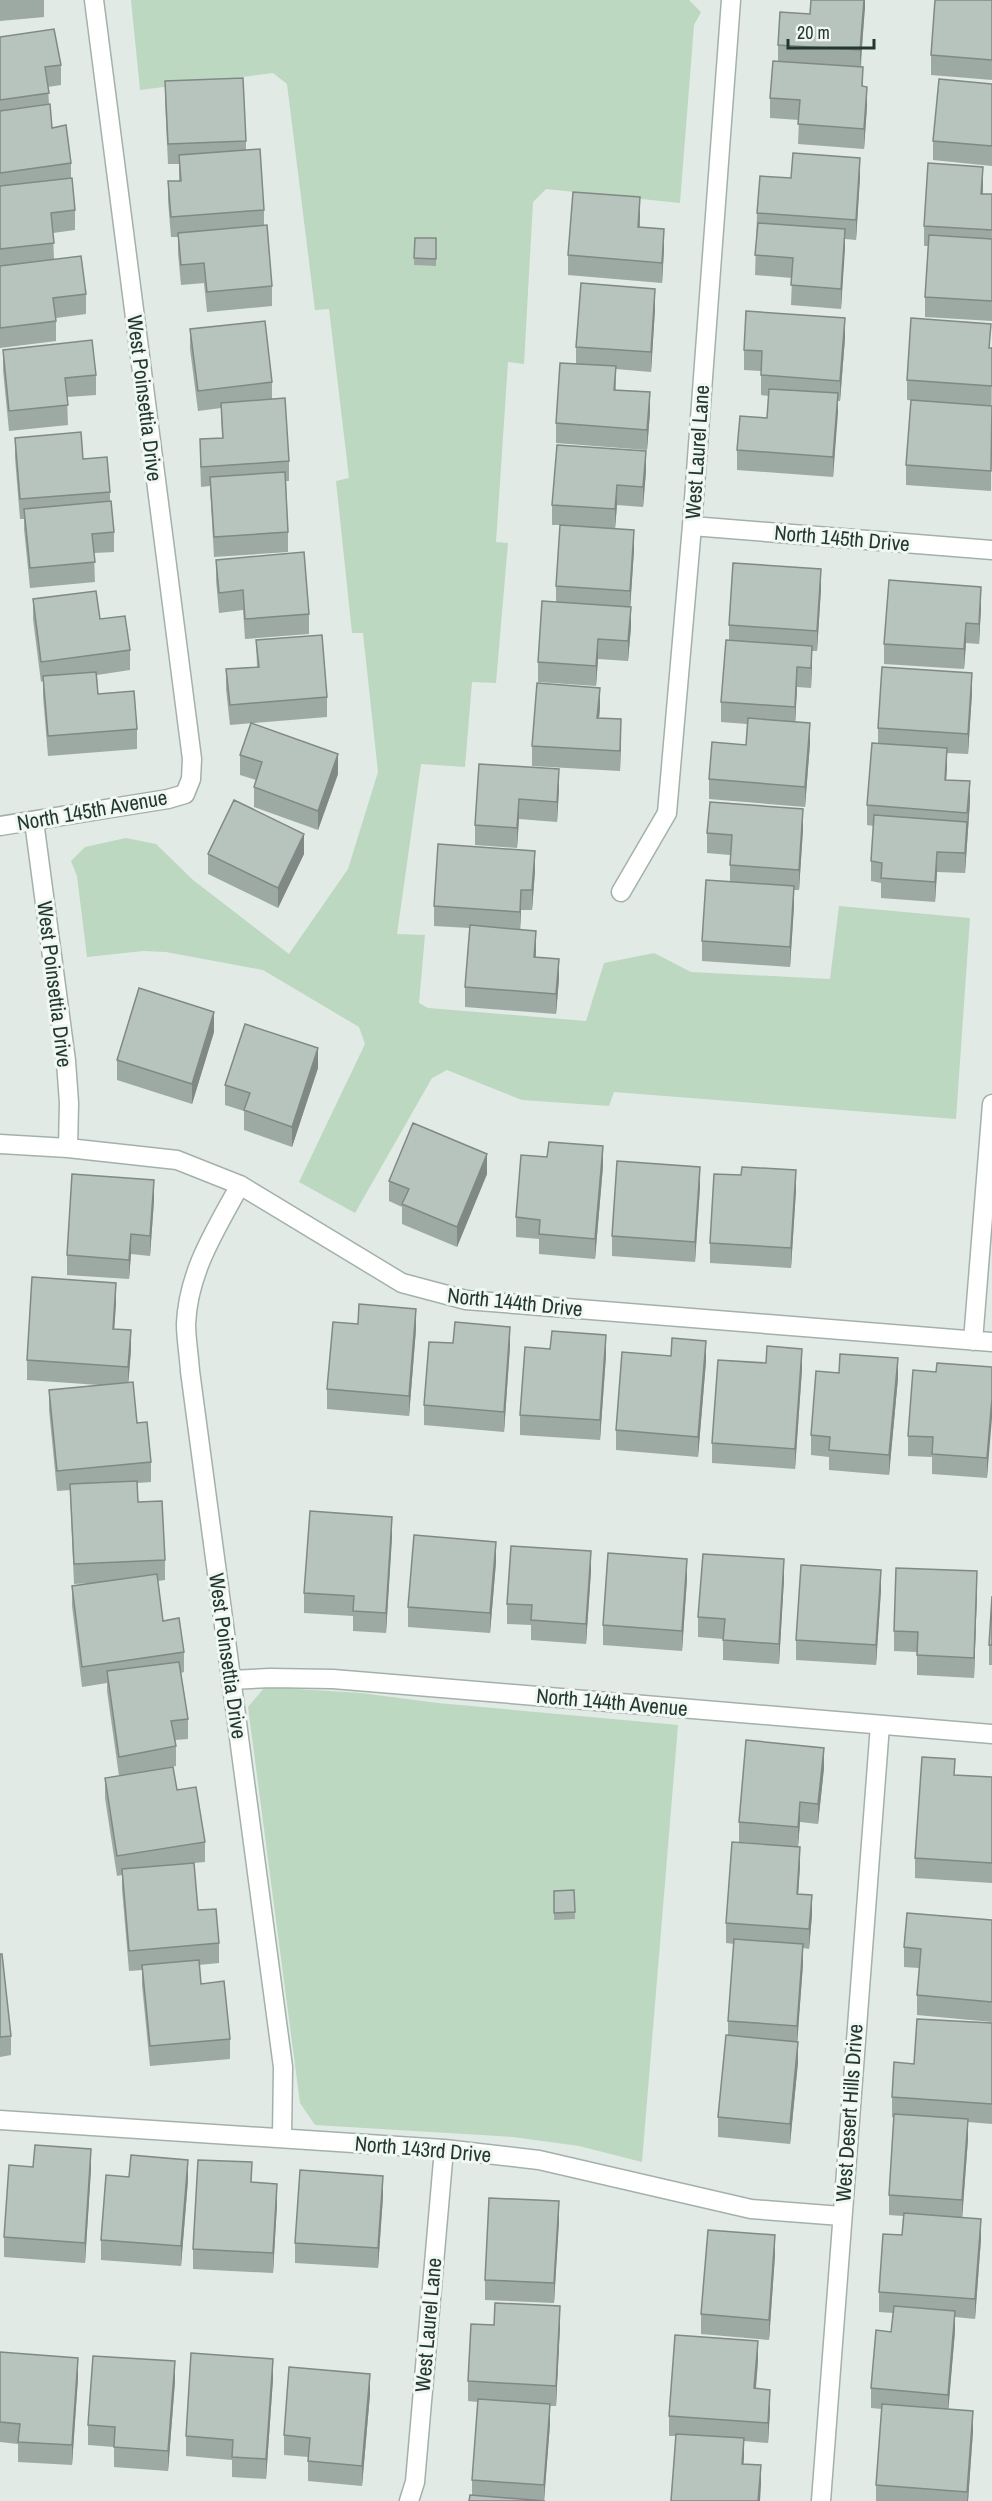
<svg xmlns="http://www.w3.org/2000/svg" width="992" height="2501" font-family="'Archivo Narrow',sans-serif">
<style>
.green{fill:#bcd8c1}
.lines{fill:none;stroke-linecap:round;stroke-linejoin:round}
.minor-casing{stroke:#a4b1ab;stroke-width:21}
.minor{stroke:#fff;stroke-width:18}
.wall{fill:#9da9a3}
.shaded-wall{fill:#808985}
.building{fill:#b7c4be;stroke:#808985;stroke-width:1.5}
.labels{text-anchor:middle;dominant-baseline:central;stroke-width:6;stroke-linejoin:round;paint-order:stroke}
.street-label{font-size:21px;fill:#233831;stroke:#f1f7f3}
</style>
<rect width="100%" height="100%" fill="#e1eae5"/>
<path class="green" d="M131,0h558l12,12 -7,13 -14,178 -134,-14 -13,13 -9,162 -16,-2 -12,180 12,1 -12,140 -24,-1 -7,85 -44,-3 -24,170 28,1 -6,68 9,5 158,13 18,-58 50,-10 37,19 139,7 9,-73 131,12 -14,201 -342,-27 -5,14 -87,-6 -75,-30 -15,8 -77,135 -56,-31 66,-138 -6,-17 -96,-57 -97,-18 -23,-1 -56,6 -10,-81 -6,-15 14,-14 41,-9 30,6 37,36 96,74 59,-85 30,-97 -15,-139h-11l-16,-152 13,-3 -20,-169 -14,1 -28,-226 -14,-11 -133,17z
M265,1687l96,6 77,10 240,22 -36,437 -63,-16 -66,-9 -198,-12 -15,-22 -52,-396z"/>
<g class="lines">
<defs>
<path id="minor" d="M692,526l300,24
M34,821l32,240 3,42 -1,45
M0,826l168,-27 17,-5 6,-15 1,-20 -98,-759
M621,892l46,-79 25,-287 39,-526
M0,1144l68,4 109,12 63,25 162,98 64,17 526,42
M240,1185c-24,44 -52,87 -54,139 0,15 3,31 4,47l93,696 -1,71
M973,1341l19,-237
M231,1680l39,-2 63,1 659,55
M0,2120l444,29 95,11 212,49 90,7
M409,2501l6,-19 29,-333
M821,2501l59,-776"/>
</defs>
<use href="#minor" class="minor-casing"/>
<use href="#minor" class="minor"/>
</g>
<path class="wall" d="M0,0h44v17l-44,4z
M865,0l-4,67 2,19 4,20 -3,43 -66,-5 1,-24 -29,-2v-20l8,-37v-16l32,-31z
M992,0v80l-61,-5v-20z
M0,37l61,28v20l-13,2 1,17 3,24 19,35v15l4,32v20l-22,3 1,26 32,35v20l-30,4v23l-56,7z
M165,81l81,60v9l18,60v16l8,60v20l-65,6 -3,-29 -23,2 -3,-32v-16h-7l-3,-36v-20h11v-17h-11l-3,-63z
M992,84v82l-59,-6v-19z
M860,177l-4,63 -11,-1 -4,70 -50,-4 1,-27 -37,-3 2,-62 34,-35z
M983,187v7h9v127l-67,-4v-20l3,-51h-4v-20z
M640,217v10l24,22 -2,34 -94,-8v-20z
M415,238h21v28l-22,-1z
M655,309l-4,63 -35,-3v21l34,22 -3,38 -91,-7v-20l20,-59v-17z
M190,329l82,53v17l17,62v20h-3l2,51v20l-74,5 -4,-71 -9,1 -1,-28v-20l22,-1 -1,-30 -23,3 -8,-62z
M845,338l-5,63h-2l-5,76 -96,-7v-20l30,-32 2,-22 -8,-1v-24l-17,-1v-20z
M990,348h2l-1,143 -85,-6v-20l68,-60 -67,-5v-20z
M3,350l93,25v20l-29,2 1,28 -59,6 -6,-61z
M15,438l68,21 27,33v9l4,31v20l-20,1 1,29 -65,6 -6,-59v-10h-4l-5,-61z
M646,471l-3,36 -26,-2 -2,23 19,22 -4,57 1,20 -3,34 -30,-2 -2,27 -58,-4v-20l18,-60v-16l4,-61h-8v-20z
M216,560l93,54v20l-64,5 -2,-29 -24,3 -3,-33z
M821,589l-4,62h-5l-1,37 -14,-1 -2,35 15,21 -5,64 -96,-8v-20l37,-34 1,-21 -26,-2v-20l8,-62v-15z
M33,599l67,20 30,31v20l-33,5 1,19 39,35v20l-89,7 -5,-60v-15l-2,1 -8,-63z
M981,607l-2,37 -13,-1 -2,26 -80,-5v-20z
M256,640l71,57v20l-97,8 -4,-36v-20l31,-2z
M972,693l-4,61 -21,-1 -1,27 24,21 -5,72 -28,-1 -2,30 -54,-4v-15l-10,-2v-20l3,-35 -7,-1v-20l11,-62v-15z
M600,708l-1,10 22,21 -1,32 -88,-5v-20z
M240,755l98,19 -20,56 -64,-23v-20l2,-7 -16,-5z
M479,764l80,25 -2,33 -38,-3 -2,29 -42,-3v-20z
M803,829l-4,61h-5v16l-4,61 -88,-6v-20l28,-59v-27l-23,-2v-20z
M208,854h96l-26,54 -70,-34z
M535,871l-3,39h-11l-1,20 16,21v6l23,22 -3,35 -91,-7v-20l5,-59 -36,-2v-20z
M214,1032l-22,72 -75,-24v-20z
M318,1068l-26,79 -48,-17v-19l-19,-6v-20z
M603,1166l-8,93 -56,-5v-15l-23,-2v-20z
M487,1174l-30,73 -55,-23v-17l-13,-6v-20z
M700,1187l-5,75 -83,-6v-20z
M796,1190l-5,78 -81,-5v-20z
M154,1200l-4,56 -19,-2 -2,25 -62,-4v-20z
M116,1303l-2,26 17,21 -3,32 9,41 14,39v20l-14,1 1,19 27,58v20l-7,1 5,40 21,31v20l-3,1 7,46v20l-13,1 1,6v20l-10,2 39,74v20l-11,1 4,47 21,33v20l-20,2 2,19 29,55v20l-80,7 -8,-81v-15l-13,1 -7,-82v-14l-5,1 -12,-78v-20l14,-2 -12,-85v-8l-25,4 -10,-81v-20l20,-3 -18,1 -4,-94 -13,1 -8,-81v-20l50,-5 -72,-5v-20z
M416,1329l-7,87 -82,-7v-20z
M453,1343l57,3 -6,86 -80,-7v-20z
M606,1355l-6,85 -80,-5v-20z
M671,1356l35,5 -8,96 -82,-7v-20z
M992,1367l-5,111 -55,-4v-17l-24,-1v-20l28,-64z
M802,1369l-7,100 -83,-6v-20z
M898,1378l-9,97 -60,-5v-13l-18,-2v-20z
M392,1537l-6,96 -33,-2v-15l-49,-3v-20z
M496,1562l-6,71 -82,-6v-20z
M591,1571l-5,73 -55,-4v-15l-24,-1v-20z
M687,1579l-5,72 -79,-6v-20z
M784,1579l-5,85 -56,-4v-21l-25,-2v-20z
M881,1590l-5,75 -80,-5v-20z
M977,1591l-3,87 -57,-3v-23l-23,-1v-20z
M992,1596v69h-3v-20z
M824,1768l-6,56 -18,-2 -2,24 2,20 -2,28 14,21 -3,34 -6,-1v16l-6,78 1,20 -8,82 -72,-7v-20l10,-82v-14l6,-77 -8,-1v-20l41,-79 -28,-2v-20z
M955,1775l37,2v106l-77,-5v-20z
M574,1890l1,29 -21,1v-29z
M992,1920v102l-75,-7v-20l2,-27 -15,-1v-20z
M0,1954l11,82v19l-11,2z
M992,2023v101l-24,-2v17l-6,78 19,22 -6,80 -20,-2v14l-7,78 25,22 -5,70h-92v-16l6,-76 -11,-1v-20l20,-56 2,-19 -14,-1v-20l23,-57 1,-19 -14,-1v-20l5,-77 -2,-1v-20l22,-33z
M33,2167l58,2 -6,94 -81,-6v-20z
M129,2177l59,3 -7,86 -80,-6v-20z
M252,2182l25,22 -4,69 -80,-4v-20z
M383,2196l-5,72 -83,-5v-20z
M559,2221l-5,82 -69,-3v-20z
M775,2255l-6,85 -68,-6v-20z
M494,2325l66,1 -4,80h-6v18l-6,77 -72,-5v-16l6,-78 -10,-1v-20z
M0,2352l78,26 -6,87 -54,-3v-18l-18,-2z
M758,2360l-2,29 14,21 -2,33 -24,-2 -1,23 18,21 -86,-49h-6v-20z
M273,2379l-7,100 -34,-2v-17l-46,-4v-20z
M175,2381l-7,90 -54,-4v-20l-26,-2v-20z
M370,2394l-8,92 -54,-5v-24l-24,-2v-20z"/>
<path class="shaded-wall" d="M864,0h1v8l-5,62v-20z
M867,87v19l-3,43v-20z
M860,158v19l-4,63v-20z
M983,167v20l-2,27v-20z
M640,197v20l-2,29v-19z
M664,229v20l-2,34v-20z
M845,229v20l-4,60v-20z
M655,289v20l-4,63v-20z
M845,318v20l-5,63v-20z
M650,392v20l-3,38v-20z
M838,393v20l-5,64v-20z
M646,451v20l-3,36v-20z
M617,485v20l-2,24v-20z
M634,530v20l-4,61v-20z
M821,569v20l-4,62v-20z
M981,587v20l-2,37v-20z
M631,607v20l-3,34v-20z
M966,623v20l-2,26v-20z
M598,639v20l-2,27v-20z
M812,646v20l-1,22v-20z
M797,667v20l-2,40v-20z
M972,673v20l-4,61v-20z
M600,688v20l-3,29v-19z
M621,719v20l-1,32v-20z
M810,723v20l-5,64v-20z
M947,748v20l-2,32v-20z
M338,754v20l-20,56v-19z
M559,769v20l-2,33v-20z
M970,781v20l-5,72v-20z
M519,799v20l-2,29v-20z
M803,809v20l-4,61v-20z
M304,834v20l-26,54v-20z
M535,851v20l-3,39v-20z
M937,852v20l-2,30v-20z
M794,886v20l-4,61v-20z
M521,890v20l-1,22v-20z
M536,931v20l-2,26v-20z
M559,959v20l-3,35v-20z
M214,1012v20l-22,72v-20z
M318,1048v20l-26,79v-20z
M603,1146v20l-8,93v-20z
M487,1154v20l-30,73v-20z
M700,1167v20l-5,75v-20z
M796,1170v20l-5,78v-20z
M154,1180v20l-4,56v-20z
M131,1234v20l-2,25v-19z
M116,1283v20l-3,46v-20z
M416,1309v20l-7,87v-20z
M510,1327v19l-6,86v-20z
M131,1330v20l-3,37v-20z
M606,1335v20l-6,85v-20z
M706,1341v20l-8,96v-20z
M802,1349v20l-7,100v-20z
M898,1358v20l-9,97v-20z
M992,1398v20l-5,60v-20z
M392,1517v20l-6,96v-20z
M496,1542v20l-6,71v-20z
M591,1551v20l-5,73v-20z
M687,1559v20l-5,72v-20z
M784,1559v20l-5,85v-20z
M881,1570v20l-5,75v-20z
M977,1571v20l-3,87v-20z
M824,1748v20l-6,56v-20z
M800,1802v20l-2,25v-20z
M800,1847v19l-3,48v-20z
M812,1895v20l-3,34v-20z
M803,1944v20l-6,82v-20z
M798,2042v20l-8,82v-20z
M968,2119v20l-6,81v-20z
M91,2149v20l-6,94v-20z
M188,2160v20l-7,86v-20z
M383,2176v20l-5,72v-20z
M277,2184v20l-4,69v-20z
M559,2201v20l-5,82v-20z
M981,2219v20l-6,80v-20z
M775,2235v20l-6,85v-20z
M560,2306v20l-4,80v-20z
M955,2311v20l-7,83v-19z
M758,2341v19l-4,48v-20z
M78,2358v20l-6,87v-20z
M273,2359v20l-7,100v-20z
M175,2361v20l-7,90v-20z
M370,2374v20l-8,92v-20z
M770,2390v20l-2,33v-20z
M550,2404v20l-6,77v-16z
M973,2411v20l-5,70h-1z
M744,2438v20l-2,26v-20z
M761,2465v20l-1,16h-2z"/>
<path class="building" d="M811,0h53l-4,50 -82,-5 2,-33 30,2z
M935,0h57v60l-61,-5z
M54,29l7,36 -16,2 4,26 -49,7v-63z
M773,61l90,6 -1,19 5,1 -3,42 -66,-5 2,-24 -30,-2z
M243,78l3,63 -78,3 -3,-63z
M939,79l53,5v62l-59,-5z
M50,104l2,24 14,-3 5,38 -71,10v-62z
M260,149l4,61 -93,7 -3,-36h13l-2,-26z
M793,153l67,5 -4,62 -99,-7 3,-37 31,2z
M928,163l55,4 -2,27h11v36l-68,-4z
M72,178l3,32 -24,3 3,30 -54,6v-63z
M573,192l67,5 -2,30 26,2 -2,34 -94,-8z
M758,223l87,6 -4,60 -50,-4 2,-27 -38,-3z
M267,225l5,61 -65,6 -3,-29 -23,2 -3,-32z
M929,235l63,4v62l-67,-4z
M415,238h21v21l-22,-1z
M81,256l5,38 -33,4 3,23 -56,7v-62z
M581,283l74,6 -4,63 -75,-5z
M746,311l99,7 -5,63 -79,-6 1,-24 -18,-1z
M911,318l80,6 -2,24h3v38l-85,-6z
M265,321l7,61 -74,9 -8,-62z
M92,340l4,35 -31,3 3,27 -59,6 -6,-61z
M560,363l56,3 -2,24 36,2 -3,38 -91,-7z
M769,389l69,4 -5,64 -96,-7 3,-34 27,2z
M285,398l4,63 -88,6 -1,-28 23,-1 -2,-35z
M911,400l81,6 -1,65 -85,-6z
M81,432l2,27 24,-2 3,35 -90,7 -5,-61z
M557,445l89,6 -3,36 -26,-2 -2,24 -63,-4z
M285,472l3,60 -74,5 -4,-60z
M111,501l3,31 -22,2 3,28 -65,6 -6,-59z
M560,525l74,5 -4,61 -74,-5z
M304,552l5,62 -64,5 -2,-29 -24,3 -3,-33z
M733,563l88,6 -4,62 -88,-6z
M889,580l92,7 -2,37 -13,-1 -2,26 -80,-5z
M96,591l4,28 25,-3 5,34 -89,12 -8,-63z
M542,601l89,6 -3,34 -30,-2 -2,27 -58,-4z
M322,635l5,62 -97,8 -4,-36 33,-2 -3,-27z
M726,640l86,6 -1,22 -14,-1 -2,40 -74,-5z
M882,667l90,6 -4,61 -90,-6z
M96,672l2,22 36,-3 3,38 -89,7 -5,-60z
M537,683l63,5 -3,30 24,1 -1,32 -88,-5z
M748,718l62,5 -5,64 -96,-8 3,-37 34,3z
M251,723l87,31 -20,57 -64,-24 8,-25 -22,-7z
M872,743l75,5 -2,32 25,1 -3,32 -100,-8z
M479,764l80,5 -2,33 -38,-3 -2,29 -42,-3z
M234,800l70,34 -26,54 -70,-34z
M710,802l93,7 -4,61 -69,-5 2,-30 -25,-2z
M874,815l93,7 -2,31 -28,-1 -2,30 -54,-4 1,-15 -11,-2z
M438,844l97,7 -3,39h-11l-1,22 -86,-6z
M706,880l88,6 -4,61 -88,-6z
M470,925l66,6 -2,26 25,2 -3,35 -91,-7z
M139,988l75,24 -22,72 -75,-24z
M245,1024l73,24 -26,79 -48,-17 6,-17 -25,-8z
M413,1123l74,31 -30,73 -55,-23 7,-15 -20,-8z
M549,1142l54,4 -8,93 -56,-5 1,-14 -24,-3 5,-62 26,2z
M617,1161l83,6 -5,75 -83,-6z
M742,1167l54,3 -5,78 -81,-5 4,-69 27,1z
M72,1174l82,6 -4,56 -19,-2 -2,26 -62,-5z
M32,1277l84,6 -3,46 18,1 -3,37 -101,-7z
M359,1304l57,5 -7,87 -82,-7 6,-67 25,2z
M455,1322l55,5 -6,85 -80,-7 5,-63 24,1z
M552,1331l54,4 -6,85 -80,-5 5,-68 25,2z
M672,1338l34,3 -8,96 -82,-7 6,-78 49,4z
M767,1346l35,3 -7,100 -83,-6 6,-83 48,3z
M840,1354l58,4 -9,97 -60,-5 1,-13 -19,-2 5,-64 23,2z
M937,1363l55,4v31l-5,60 -55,-4 1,-17 -25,-1 5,-66 23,2z
M133,1382l4,41 10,-1 4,40 -94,9 -8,-81z
M137,1481l1,21 24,-1 3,59 -91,4 -4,-80z
M310,1511l82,6 -6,96 -33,-2 1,-15 -50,-3z
M414,1535l82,7 -6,71 -82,-6z
M511,1546l80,5 -5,73 -55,-4 1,-15 -25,-1z
M608,1553l79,6 -5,72 -79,-6z
M703,1554l81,5 -5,85 -56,-4 2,-21 -27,-2z
M801,1565l80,5 -5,75 -80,-5z
M896,1568l81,3 -3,87 -57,-3 1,-23 -24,-1z
M157,1574l6,47 16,-3 5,34 -102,15 -10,-81z
M992,1596v49h-3z
M179,1662l9,57 -17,2 5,25 -57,11 -12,-86z
M746,1740l78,8 -6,56 -18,-2 -2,25 -59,-5z
M922,1757l33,2 -1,16 38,2v86l-77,-5z
M173,1767l4,23 19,-3 9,55 -88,14 -12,-78z
M732,1842l68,5 -3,47 15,1 -3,34 -83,-6z
M194,1863l4,47 18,-1 3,34 -90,8 -7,-82z
M574,1890l1,22 -21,1v-22z
M907,1913l85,7v82l-75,-7 4,-46 -17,-2z
M734,1939l69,5 -6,82 -69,-5z
M0,1954h2l9,82 -11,1z
M199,1960l2,24 23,-3 6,58 -80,7 -8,-81z
M917,2019l75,4v81l-100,-7 2,-35 20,2z
M726,2035l72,7 -8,82 -72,-7z
M894,2114l74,5 -6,81 -73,-5z
M35,2145l56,4 -6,94 -81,-6 5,-72 24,2z
M131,2155l57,5 -7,86 -80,-6 5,-65 23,2z
M198,2160l54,2 -1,20 26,2 -4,69 -80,-4z
M300,2170l83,6 -5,72 -83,-5z
M489,2198l70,3 -5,82 -69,-3z
M904,2213l77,6 -6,80 -96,-7 4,-58 19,1z
M708,2230l67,5 -6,85 -68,-6z
M495,2303l65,3 -4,80 -88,-5 3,-57 23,1z
M894,2306l61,5 -7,84 -77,-7 5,-58 15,2z
M675,2335l83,6 -4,47 16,2 -2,33 -99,-7z
M0,2352l78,6 -6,87 -54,-3 2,-18 -20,-2z
M191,2353l82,6 -7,100 -34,-2 1,-17 -47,-4z
M93,2356l82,5 -7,90 -54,-4 1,-20 -27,-2z
M289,2367l81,7 -8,92 -54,-5 2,-23 -26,-3z
M478,2399l72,5 -6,81 -72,-5z
M882,2404l91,7 -6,81 -91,-7z
M676,2434l68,4 -2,26 19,1 -3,36h-87z
M470,2495l75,6h-76z"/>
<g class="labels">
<g class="street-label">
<text transform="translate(145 398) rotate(83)">West Poinsettia Drive</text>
<text transform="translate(697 452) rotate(-86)">West Laurel Lane</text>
<text transform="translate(842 538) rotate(5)">North 145th Drive</text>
<text transform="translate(92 810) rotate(-10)">North 145th Avenue</text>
<text transform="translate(55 984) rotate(83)">West Poinsettia Drive</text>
<text transform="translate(515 1302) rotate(6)">North 144th Drive</text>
<text transform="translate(228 1656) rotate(82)">West Poinsettia Drive</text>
<text transform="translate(612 1702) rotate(5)">North 144th Avenue</text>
<text transform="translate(849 2113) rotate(-86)">West Desert Hills Drive</text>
<text transform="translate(423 2149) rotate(5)">North 143rd Drive</text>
<text transform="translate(428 2325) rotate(-85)">West Laurel Lane</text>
</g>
</g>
<path d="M788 39v9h86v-9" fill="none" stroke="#233831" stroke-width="3"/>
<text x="797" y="39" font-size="18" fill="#233831" stroke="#f1f7f3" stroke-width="4.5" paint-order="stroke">20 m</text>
</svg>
